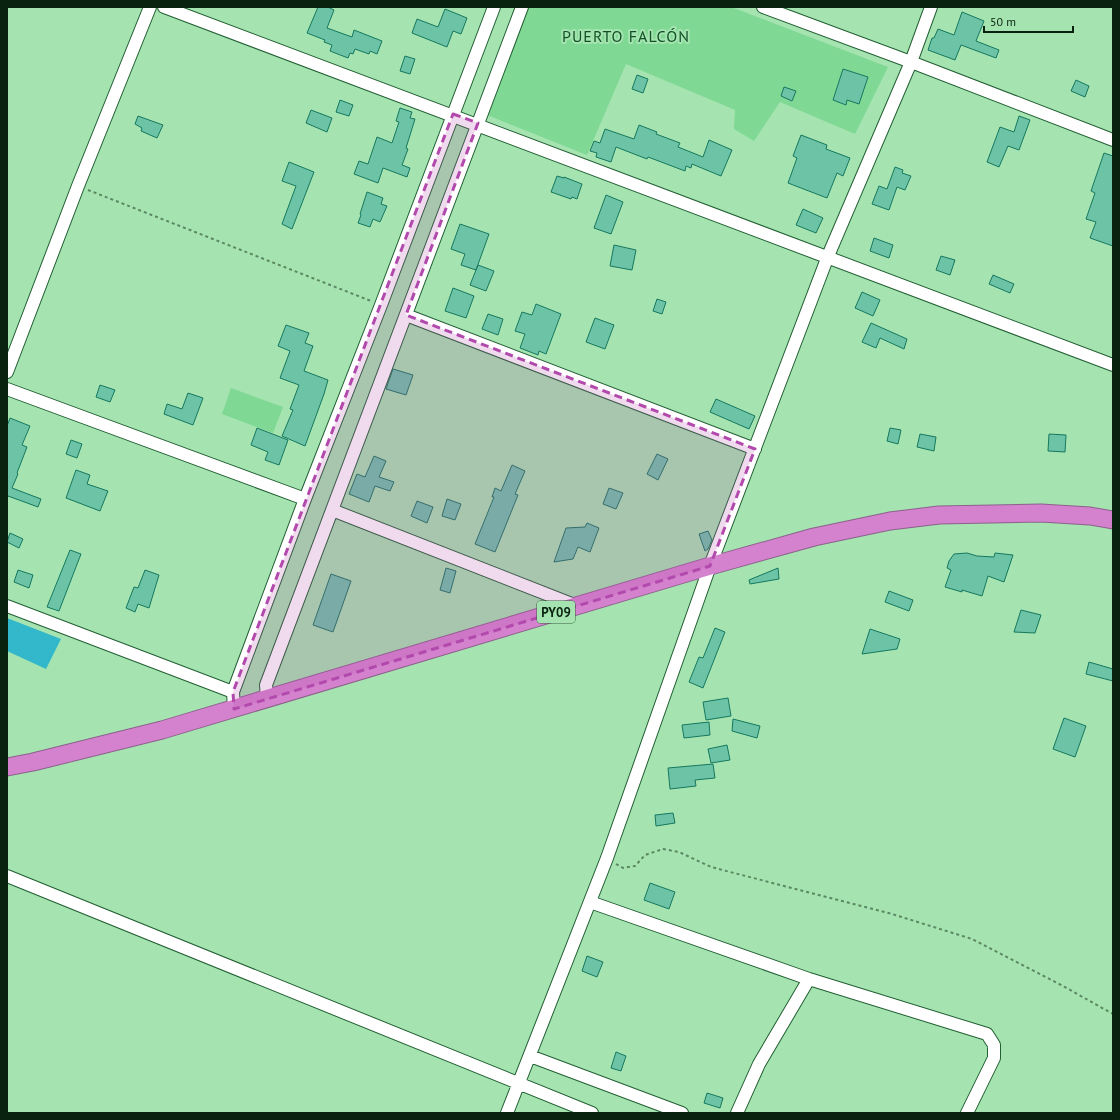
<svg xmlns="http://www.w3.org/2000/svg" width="1120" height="1120" font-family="'PT Sans',sans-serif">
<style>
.green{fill:#7fd893}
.water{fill:#32b7cb}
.building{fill:#6cc3a6;stroke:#16785e}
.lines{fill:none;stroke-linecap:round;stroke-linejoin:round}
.minor-casing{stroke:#225f33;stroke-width:14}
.highway-casing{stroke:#8d608c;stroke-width:19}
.path{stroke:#5b8864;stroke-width:2;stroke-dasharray:3 3;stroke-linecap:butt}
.minor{stroke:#fff;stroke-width:12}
.highway{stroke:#d482ce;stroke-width:17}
.marked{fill:#b249ac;fill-opacity:0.2;stroke:#b249ac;stroke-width:3;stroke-dasharray:8 5;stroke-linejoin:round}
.labels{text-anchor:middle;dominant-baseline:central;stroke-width:4;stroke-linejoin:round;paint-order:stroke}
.shield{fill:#a5e4b0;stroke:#385c40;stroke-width:1}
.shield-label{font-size:13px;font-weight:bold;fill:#092210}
.quarter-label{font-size:16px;letter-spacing:1px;fill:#105126;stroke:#a5e4b0}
</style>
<rect width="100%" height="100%" fill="#a5e4b0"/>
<path class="green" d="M522,7h209l157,60 -33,67 -75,-32 -26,39 -20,-12 1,-19 -109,-46 -39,91 -105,-42z
M231,388l52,19 -10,26 -51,-19z"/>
<path class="water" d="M7,618l54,21 -15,30 -39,-18z"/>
<path class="building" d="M318,7h10l6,3 -7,18 25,9 2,-7 28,11 -5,13 -7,-3 -1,3 -14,-5 -2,5 -3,-1 -2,5 -18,-7 2,-6 -8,-3 1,-2 -18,-7z
M445,9l22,9 -6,16 -8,-3 -6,16 -35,-14 5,-14 21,8z
M962,12l22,9 -8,20 23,9 -3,8 -35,-13 -6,15 -27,-10 4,-12h2l4,-9 16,6z
M405,56l10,3 -5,15 -10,-3z
M843,69l25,8 -9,27 -12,-4 -1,5 -13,-5z
M637,75l11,4 -5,14 -11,-4z
M1076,80l13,6 -4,11 -14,-6z
M784,87l12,4 -4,10 -11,-5z
M340,100l13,5 -4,11 -13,-4z
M400,108l12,4 -2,6 5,1 -9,29 2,1 -6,16 8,3 -3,9 -24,-9 -5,15 -24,-9 5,-13 9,3 9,-27 15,6 7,-21 -3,-1z
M311,110l21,8 -5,14 -21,-9z
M138,116l25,9 -6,13 -16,-7 1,-3 -7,-4z
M1019,116l11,4 -11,30 -11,-4 -9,21 -12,-5 13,-35 14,5z
M639,125l18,7 -1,2 24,9 -2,4 25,10 6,-17 23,10 -11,26 -29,-12 -1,4 -5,-2 -1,5 -37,-14 -1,2 -31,-12 -5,15 -15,-5 1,-4 -7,-2 4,-10 6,2 5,-14 29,10z
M801,135l26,10 -1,4 24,9 -7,18 -6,-3 -10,25 -39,-15 9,-25 -4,-2z
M1104,153l9,3v90l-23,-8 6,-16 -10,-3 9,-26 -4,-2z
M289,162l25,10 -22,57 -10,-5 14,-38 -14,-5z
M895,167l8,3 -1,3 9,3 -6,14 -8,-3 -8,23 -17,-6 7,-18 8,3z
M557,176l7,2v-1l18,7 -5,15 -5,-2 -1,2 -20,-7z
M367,192l16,6 -2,6 6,2 -7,16 -7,-3 -3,8 -12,-4 3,-8 -1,-1z
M606,195l17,7 -12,32 -17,-6z
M803,209l20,9 -7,15 -20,-8z
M460,224l29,10 -13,36 -15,-5 4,-11 -14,-5z
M874,238l19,7 -4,13 -19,-7z
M614,245l22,5 -4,20 -22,-4z
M941,256l14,4 -5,15 -14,-5z
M478,265l16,6 -8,20 -16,-6z
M993,275l21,9 -4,9 -21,-9z
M453,288l21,8 -8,22 -21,-7z
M862,292l18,8 -7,16 -18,-8z
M657,299l9,3 -4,12 -9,-3z
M536,304l25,10 -15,40 -7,-3 -1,4 -18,-7 5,-14 -10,-3 7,-19 10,3z
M488,314l15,5 -5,16 -16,-6z
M595,318l19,7 -9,24 -19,-7z
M871,323l36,16 -3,10 -24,-11 -4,10 -14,-6z
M286,325l23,8 -4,10 8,3 -9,25 24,9 -4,14 -19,52 -23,-10 11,-26 -3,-1 9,-24 -19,-7 10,-27 -12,-5z
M393,369l20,6 -7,20 -20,-6z
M100,385l15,5 -5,12 -14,-5z
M188,393l15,5 -10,27 -29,-11 3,-10 15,5z
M716,399l39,17 -6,13 -39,-17z
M10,418l20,8 -8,19 5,2 -10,26 1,1 -6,14 29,11 -3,8 -30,-11 -1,3v-73z
M257,428l31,12 -9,25 -14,-5 3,-8 -17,-7z
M890,428l11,2 -3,14 -11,-3z
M920,434l16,3 -2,14 -17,-4z
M1049,434l17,1 -1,17 -17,-1z
M71,440l11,4 -5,14 -11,-4z
M657,454l11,5 -10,21 -11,-6z
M374,456l12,5 -7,16 15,5 -4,9 -15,-5 -6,16 -20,-8 8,-20 8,3z
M512,465l13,6 -10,23 3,1 -23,57 -20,-8 19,-47h-2l3,-9 6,3z
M76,470l14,5 -3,9 21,7 -8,20 -34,-13z
M609,488l14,5 -7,16 -13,-5z
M447,499l14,5 -6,16 -13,-4z
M417,501l16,6 -6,16 -16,-7z
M587,523l12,5 -9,24 -12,-5 -5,12 -19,3 12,-34 19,-1z
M708,531l4,9 -4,9 -3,2 -6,-17z
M10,533l13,6 -4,9 -12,-6z
M70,550l11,4 -22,57 -12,-4z
M967,553l10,3 17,1 1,-4 18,2 -9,27 -16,-6 -6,20 -20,-6v2l-17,-5 6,-17 -4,-2 2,-7 5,-7z
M446,568l10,3 -6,22 -10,-3z
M778,568l1,11 -29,5 -1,-4z
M18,570l15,5 -4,13 -15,-6z
M145,570l14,5 -10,33 -11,-4 -3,8 -9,-4 8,-21 4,1z
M331,574l20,7 -18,51 -20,-7z
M889,591l24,9 -4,11 -24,-9z
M1021,610l20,5 -6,18 -21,-1z
M715,628l10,4 -22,56 -14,-6 10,-25 4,1z
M870,629l30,10 -3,10 -35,5z
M1089,662l24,7v12l-27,-7z
M728,698l3,18 -25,4 -3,-18z
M1064,718l22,8 -11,31 -22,-8z
M733,719l27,7 -3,12 -25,-7z
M709,722l1,13 -26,3 -2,-13z
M727,745l3,15 -19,3 -3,-14z
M713,764l2,14 -20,2 1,6 -26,3 -2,-21z
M673,813l2,10 -19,3 -1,-11z
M650,883l25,9 -6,17 -25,-9z
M587,956l16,6 -6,15 -15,-6z
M616,1052l10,4 -5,15 -10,-3z
M707,1093l16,5 -3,10 -16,-5z"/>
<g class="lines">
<defs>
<path id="minor" d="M164,7c317,117 633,237 949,358
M763,7l148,55 202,78
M406,315l349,134
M7,372l71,-186 72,-179
M7,389l298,110
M332,510l245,96
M7,606l226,86
M267,699l-1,-14 256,-678
M234,709l-1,-17 72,-193 76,-194 113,-298
M7,876l585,237
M590,902l219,77 178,55 7,11v13l-27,55
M530,1056l152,57
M507,1113l100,-255 103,-292 118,-310 83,-194 20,-55
M737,1113l22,-49 50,-85"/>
<path id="highway" d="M7,767l26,-5 129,-32 548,-164 104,-29 76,-16 49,-6 102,-2 49,3 23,4"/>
</defs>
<use href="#minor" class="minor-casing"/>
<use href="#highway" class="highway-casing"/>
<path class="path" d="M88,190l283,111
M616,864l7,4 12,-2 10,-11 18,-6 16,3 32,15 181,47 80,25 91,47 50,28"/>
<use href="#minor" class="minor"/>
<use href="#highway" class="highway"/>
</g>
<path class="marked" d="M453,114l25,9 -72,192 349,134 -45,117 -476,143 -1,-17z"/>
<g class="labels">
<rect class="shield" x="537" y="601" width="38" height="22" rx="3"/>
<g class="shield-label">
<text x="556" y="612">PY09</text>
</g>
<g class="quarter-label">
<text x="626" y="36">PUERTO FALCÓN</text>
</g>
</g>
<rect width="1120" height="1120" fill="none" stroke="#092210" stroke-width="16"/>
<path d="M984 26v6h89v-6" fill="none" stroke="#092210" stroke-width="2"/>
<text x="990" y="26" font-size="12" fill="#092210" stroke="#a5e4b0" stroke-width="3" paint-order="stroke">50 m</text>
</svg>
